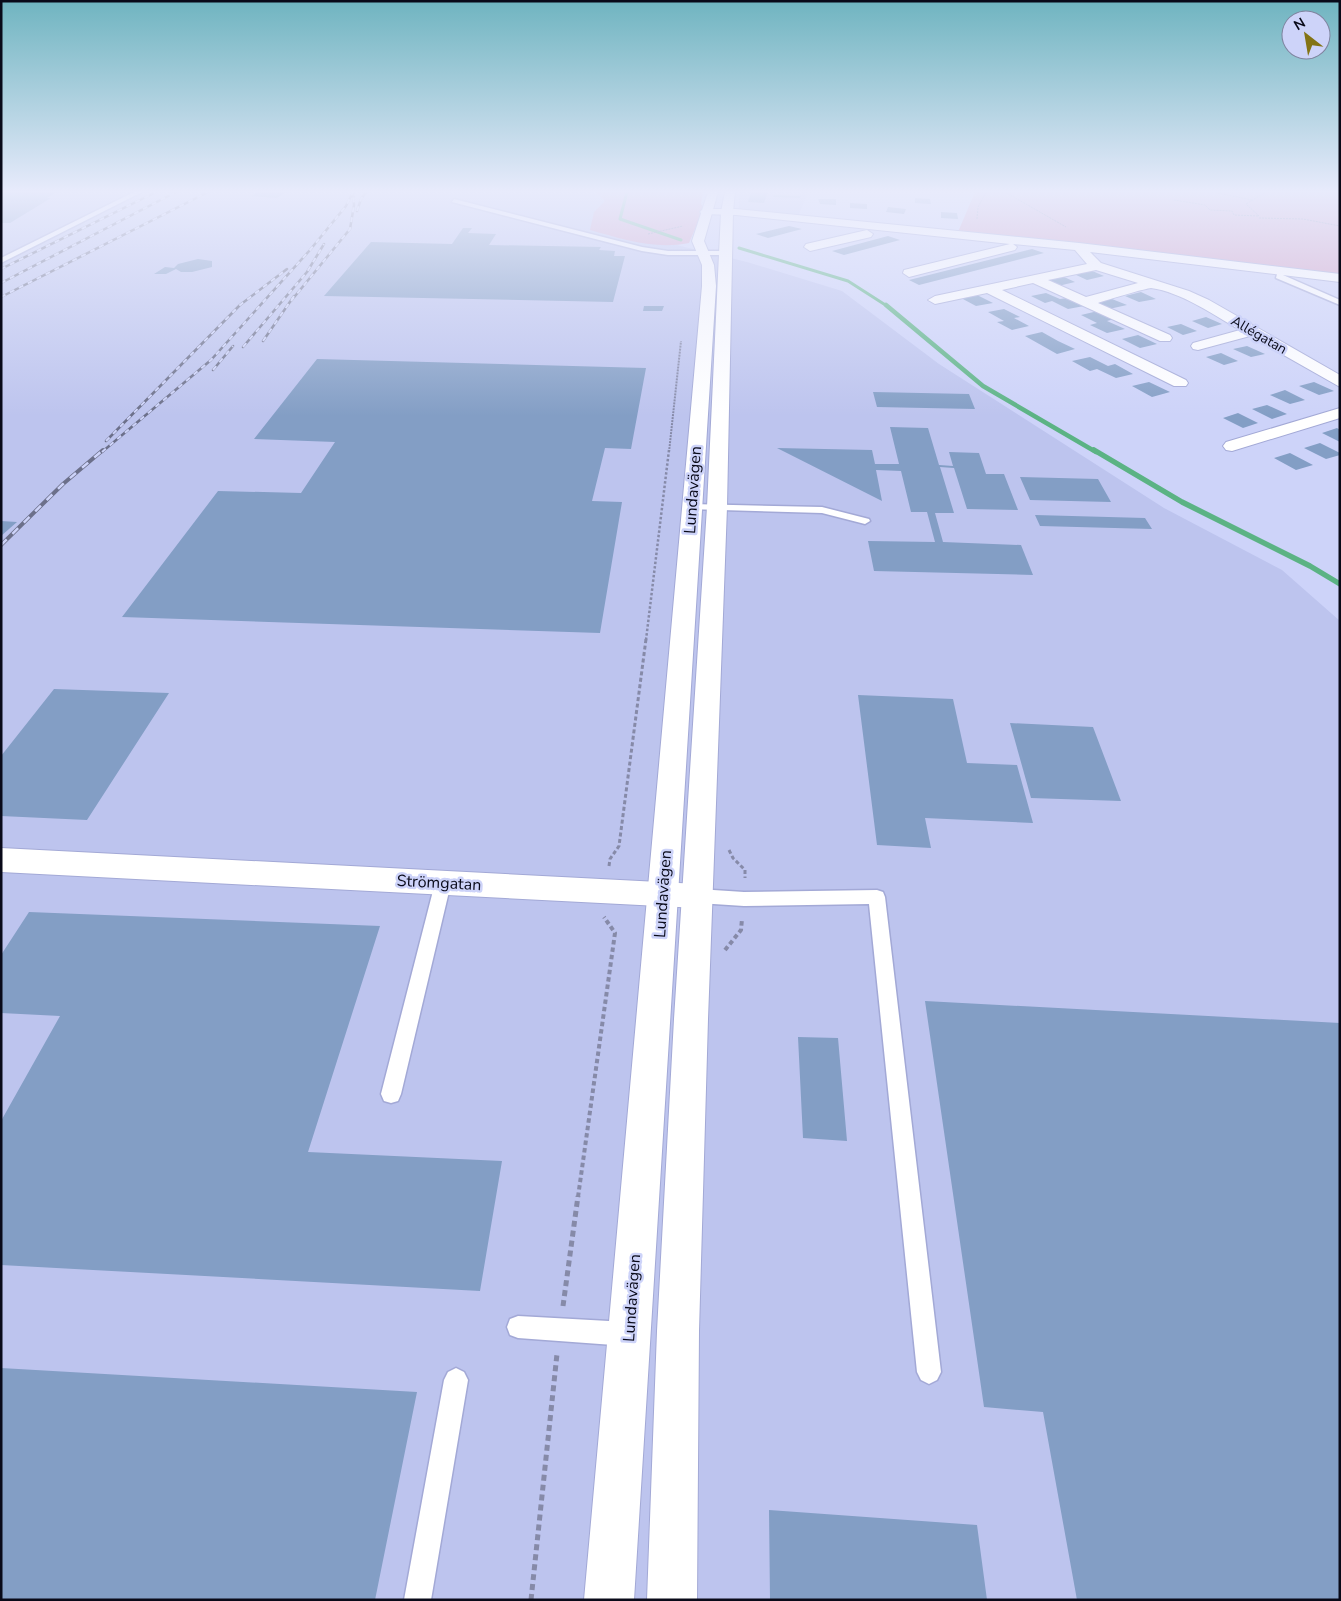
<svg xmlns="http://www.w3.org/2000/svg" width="1341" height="1601" font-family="'Nunito Sans',sans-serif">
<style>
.built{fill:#bdc4ee}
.green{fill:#d39fc3}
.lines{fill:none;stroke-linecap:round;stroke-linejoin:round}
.stream-far2{stroke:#5bb384;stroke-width:3}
.stream-far1{stroke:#5bb384;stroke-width:4.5}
.stream{stroke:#5bb384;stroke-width:5.5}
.building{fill:#839ec5}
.service-casing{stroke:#a3a9d6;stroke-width:3}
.minor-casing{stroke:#a3a9d6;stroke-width:2}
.secondary-casing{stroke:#a3a9d6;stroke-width:2}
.path-far5{stroke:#868aa8;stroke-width:1;stroke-dasharray:2 1;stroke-linecap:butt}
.path-far4{stroke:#868aa8;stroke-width:2;stroke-dasharray:2 1;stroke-linecap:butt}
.path-far3{stroke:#868aa8;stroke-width:2.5;stroke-dasharray:2.5 2;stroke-linecap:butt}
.path-far2{stroke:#868aa8;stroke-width:3;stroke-dasharray:4 2.5;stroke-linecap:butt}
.path-far1{stroke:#868aa8;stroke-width:4;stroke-dasharray:4.5 3;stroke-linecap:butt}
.path{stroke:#868aa8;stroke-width:5;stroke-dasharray:6 4;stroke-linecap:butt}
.service{fill:#fff;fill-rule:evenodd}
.minor{fill:#fff;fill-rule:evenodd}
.secondary{fill:#fff;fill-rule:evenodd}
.rail-far1-casing{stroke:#6c708a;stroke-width:2.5}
.rail-casing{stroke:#6c708a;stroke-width:4}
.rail-far1{stroke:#cdd3f9;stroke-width:2;stroke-dasharray:5;stroke-linecap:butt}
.rail{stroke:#cdd3f9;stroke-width:2.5;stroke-dasharray:8;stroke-linecap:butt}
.labels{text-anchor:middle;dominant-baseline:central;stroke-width:5;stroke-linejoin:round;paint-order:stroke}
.far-street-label{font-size:14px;fill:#090a19;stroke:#cdd3f9}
.street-label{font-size:16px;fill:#090a19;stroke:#cdd3f9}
</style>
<rect width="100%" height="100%" fill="#cdd3f9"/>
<path class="built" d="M1,192h590l20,5 20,37 116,28 95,29 97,73 225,144 118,62 58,51v979h-1339z
M739,192h69l-9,22 -60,-3z"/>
<path class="green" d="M596,192h107l-2,12 3,4 -15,35c-35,7 -66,-4 -99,-13l4,-18 11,-11z
M975,192h365v83l-382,-43z"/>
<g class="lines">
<path class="stream-far2" d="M627,192l-7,27 61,21
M739,248l109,33 39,25"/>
<path class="stream-far1" d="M886,305l97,81 113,66"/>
<path class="stream" d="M1094,450l88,52 128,64 30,18"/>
</g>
<path class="building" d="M1,192h56l-10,6h4l-41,25h-9z
M258,192h29l-10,6 -26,-2z
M751,192h17l-4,11 -16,-1z
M774,195l27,1 -1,2 -27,-1z
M915,198l15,1 1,5 -16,-1z
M818,199h18v6l-16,-1z
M850,203l17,1v5l-17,-1z
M888,207l18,2 -2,5 -18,-2z
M941,212l16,1 1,6 -17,-1z
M789,226l13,3 -34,9 -12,-4z
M463,228h9l-4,5 28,1 -7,11 112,2 -2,3 16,1 -1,5h11l-12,46 -289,-6 47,-54 81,2z
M888,236l12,4 -56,15 -12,-4z
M1032,249l12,4 -125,32 -10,-5z
M198,259l14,2v6l-20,5h-11l-5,-3 -10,5h-12l11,-7 9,1 4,-4z
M1090,270l14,6 -17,4 -13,-6z
M1062,276l13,6 -17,4 -13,-6z
M1141,292l15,7 -17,3 -14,-6z
M1046,293l14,6 7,-1 17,8 -16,3 -16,-8 -7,2 -14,-7z
M977,295l16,8 -17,3 -15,-8z
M1112,299l15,6 -18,4 -14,-6z
M644,306h20l-2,5h-19z
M1004,309l16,8 -6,1 15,8 -17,4 -15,-8 7,-1 -16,-9z
M1098,311l16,8 -7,2 18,8 -18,4 -17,-8 7,-2 -16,-8z
M1206,317l16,7 -14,4 -16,-7z
M1181,324l16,7 -14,4 -16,-8z
M1042,332l16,9 17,8 -18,5 -32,-18z
M1138,335l19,9 -17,4 -18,-9z
M1247,346l18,8 -14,3 -18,-8z
M1221,353l17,8 -14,4 -18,-8z
M1090,357l18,9 7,-2 18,10 -17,4 -19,-9 -7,2 -18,-10z
M317,359l329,9 -15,81 -26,-1 -13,53 30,1 -22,131 -478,-16 96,-126 83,2 34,-51 -81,-3z
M1149,382l21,10 -18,5 -20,-11z
M1314,382l20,9 -15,4 -20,-9z
M1285,390l20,10 -15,4 -20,-9z
M873,392l96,2 6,15 -98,-2z
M1267,405l20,9 -15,5 -20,-10z
M1238,413l20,10 -15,5 -20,-10z
M890,427l38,1 11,37 14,1 -4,-14 30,1 7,21h18l14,36 -51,-1 -13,-41 -14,-1 14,46h-19l8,29 78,3 12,30 -159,-4 -6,-30 67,1 -8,-30h-16l-10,-41 -25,-1 6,31 -105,-53 95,2 3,14h24z
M1337,428l3,2v12l-18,-9z
M1320,443l20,10v2l-14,4 -22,-11z
M1290,453l23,12 -17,5 -22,-12z
M1020,477l78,2 13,23 -81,-2z
M1035,515l110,3 7,11 -112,-3z
M1,521l16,1 -16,14z
M54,689l115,4 -82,127 -86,-4v-60z
M858,695l95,4 14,64 50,2 16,58 -108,-5 6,30 -54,-3z
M1010,723l83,4 28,74 -90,-3z
M29,912l351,14 -72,226 194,9 -22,130 -479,-26v-144l59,-105 -59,-3v-58z
M925,1001l415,22v577h-263l-34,-188 -59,-5z
M798,1037l40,1 9,103 -44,-3z
M1,1368l416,24 -42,208h-374z
M769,1510l208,15 10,75h-217z"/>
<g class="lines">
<defs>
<path id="service" d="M134,192h8l-141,71v-5z
M454,199l188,48 26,4h57l3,2 -3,2h-57l-26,-4 -190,-49z
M1278,270h4l1,5 57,25v5l-64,-27z
M691,504l131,3 47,12 1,2 -5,3 -43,-11 -135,-4 -1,-2z
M443,876l6,2 2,5 -50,211 -3,7 -7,2 -7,-2 -3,-7 54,-211 2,-5z
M698,889l46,3 133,-2 6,2 2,5 56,475 -4,8 -8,4 -8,-4 -4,-8 -48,-468 -125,2 -46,-3 -6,-2 -2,-5 2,-5z
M518,1316l109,6 8,4 4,8 -4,8 -8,4 -109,-8 -8,-3 -3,-8 3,-8z
M456,1368l8,4 4,8 -37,220h-27l40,-220 4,-8z"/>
<path id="minor" d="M706,209h30l343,34 261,31v8l-250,-30 11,11 88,28 20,9 131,75v12l-90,-51 -52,14 -5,-1 -2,-3 2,-3 47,-13c-26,-15 -59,-38 -89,-42 -4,0 -45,12 -53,15l72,32 2,3 -2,3h-10l-127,-58 -31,7 184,90 2,3 -2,3h-12l-187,-93 -52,11 -7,-4 7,-4 152,-32 -12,-14 -62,-6 4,3 -2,3 -106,27 -6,-4 1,-3 106,-26 -274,-29 -34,-1 -2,-2 2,-2zM1096,270l42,13 -52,14 -38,-17z
M867,230l6,4 -2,3 -61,14 -6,-4 2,-3z
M1340,408v10l-108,33 -6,-1 -3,-4 3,-4z
M1,848l697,36 11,3 4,9 -4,9 -11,3 -697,-36z"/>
<path id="secondary" d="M708,192h10l-14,49 10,24 2,21 -82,1314h-50l118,-1314v-21l-10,-24z
M725,192h10l-2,20 -6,295 -19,512 -9,312 -2,269h-50l10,-269 17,-312 33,-512 14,-295z"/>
</defs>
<use href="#service" class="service-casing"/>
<use href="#minor" class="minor-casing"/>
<use href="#secondary" class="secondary-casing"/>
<path class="path-far5" d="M1005,192l61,35
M1212,192l40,8
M1174,200l31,5 5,5 22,1 2,4 25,1 -13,-12 20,-12
M1259,218l44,1 37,7
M977,219l1,-12 8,-15
M648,234l35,-8"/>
<path class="path-far4" d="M669,452l12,-111"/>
<path class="path-far3" d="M646,640l23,-190"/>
<path class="path-far2" d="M729,850l4,8 12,12v8
M609,866l1,-7 9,-13 27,-207"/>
<path class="path-far1" d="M725,950l16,-20 1,-11
M578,1197l37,-264 -11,-16"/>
<path class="path" d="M563,1306l15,-110
M531,1600l26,-246"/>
<use href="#service" class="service"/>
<use href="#minor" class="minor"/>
<use href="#secondary" class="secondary"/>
<defs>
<path id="rail-far1" d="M357,211l4,-12 5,-7
M1,269l155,-77
M1,283l175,-91
M1,297l207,-105
M291,301l59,-72 4,-24 -1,-13
M263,341l31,-45
M243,347l64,-75 17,-28
M213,370l20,-24
M106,441l134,-136 47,-36
M102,452l109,-92 99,-110 36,-44 7,-14"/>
<path id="rail" d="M1,545l62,-61 40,-34"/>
</defs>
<use href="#rail-far1" class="rail-far1-casing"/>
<use href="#rail" class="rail-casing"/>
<use href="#rail-far1" class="rail-far1"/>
<use href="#rail" class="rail"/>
</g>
<linearGradient id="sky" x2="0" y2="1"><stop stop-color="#6fb4c0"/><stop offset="0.46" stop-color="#e8ebfc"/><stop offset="1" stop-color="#e8ebfc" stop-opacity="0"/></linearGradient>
<rect width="1341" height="416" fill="url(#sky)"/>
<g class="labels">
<g class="far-street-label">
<text transform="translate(1259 335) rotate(30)">Allégatan</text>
</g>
<g class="street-label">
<text transform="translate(693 490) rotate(-86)">Lundavägen</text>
<text transform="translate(439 883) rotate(3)">Strömgatan</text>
<text transform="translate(663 894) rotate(-86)">Lundavägen</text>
<text transform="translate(632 1298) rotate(-86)">Lundavägen</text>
</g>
</g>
<rect width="1341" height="1601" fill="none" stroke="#090a19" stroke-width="5"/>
<g transform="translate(1306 35) rotate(329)"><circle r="24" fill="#cdd3f9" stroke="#7f839f"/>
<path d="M0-4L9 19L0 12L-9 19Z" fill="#837314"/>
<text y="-8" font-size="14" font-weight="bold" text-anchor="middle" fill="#090a19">N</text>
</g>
</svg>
